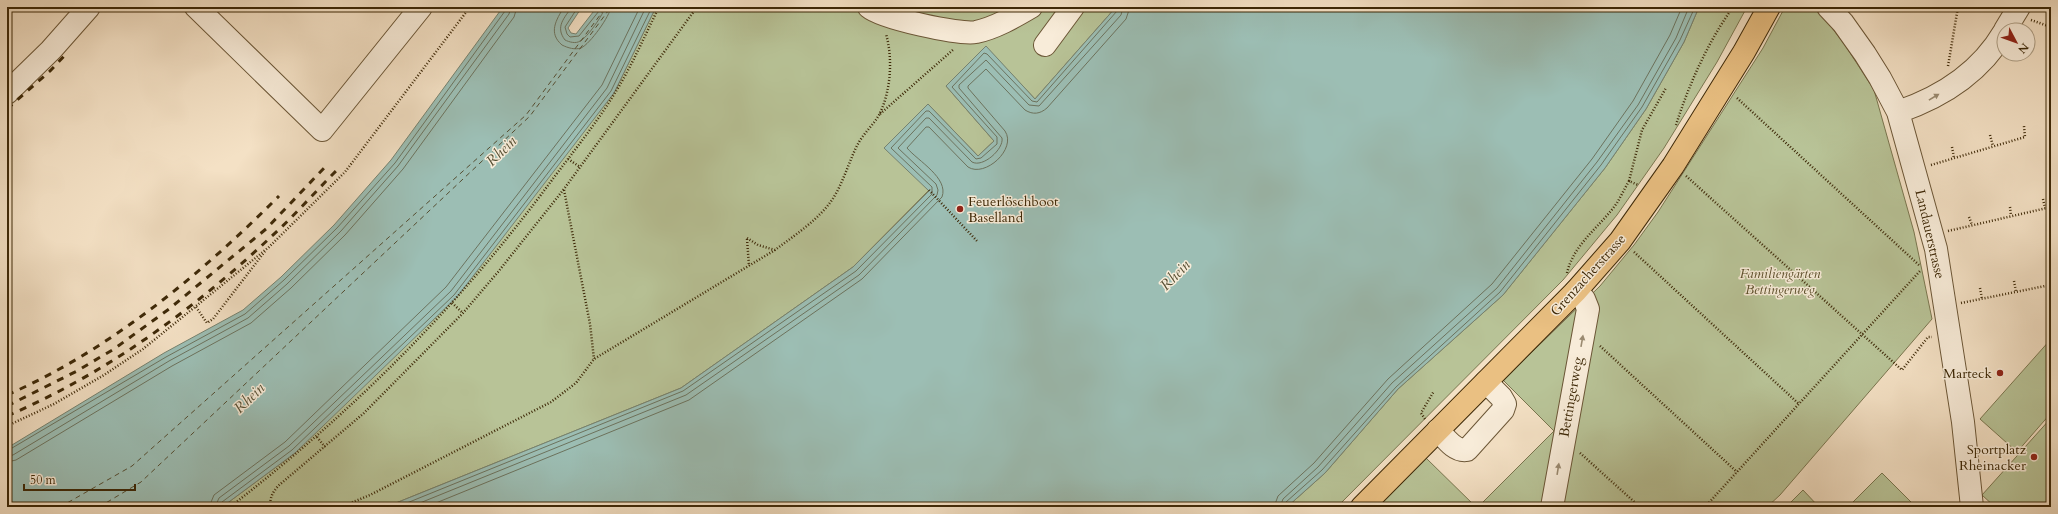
<svg xmlns="http://www.w3.org/2000/svg" width="2058" height="514" font-family="Cardo,serif">
<style>
.green{fill:#b8c397;stroke:#7a764f}
.water{fill:#9cbeb4;stroke:#76826f}
.lines{fill:none;stroke-linecap:round;stroke-linejoin:round}
.shore{stroke:#6c735e;stroke-width:1}
.ferry{stroke:#554e32;stroke-width:1;stroke-dasharray:5 4;stroke-linecap:butt}
.minor-casing{stroke:#6b5636;stroke-width:24}
.major-casing{stroke:#3d2807;stroke-width:24}
.path{stroke:#3d2807;stroke-width:2.5;stroke-dasharray:1 2;stroke-linecap:butt}
.minor{stroke:#f8ecd9;stroke-width:22}
.major{stroke:#eac082;stroke-width:22}
.rail{stroke:#3d2807;stroke-width:3;stroke-dasharray:7 7;stroke-linecap:butt}
.oneway{fill:#9a8a70}
.poi-dot{fill:#8f2418;stroke:#f8ecd9;stroke-width:1.5}
.labels{text-anchor:middle;dominant-baseline:central;stroke-width:3;stroke-linejoin:round;paint-order:stroke}
.poi-label{font-size:14px;fill:#3d2807;stroke:#f8ecd9;text-anchor:end}
.street-label{font-size:14px;fill:#3d2807;stroke:#f8ecd9}
.park-label{font-size:14px;font-style:italic;fill:#5c4f2b;stroke:#f8ecd9}
.water-label{font-size:15px;font-style:italic;fill:#554e32;stroke:#f8ecd9}
</style>
<rect width="100%" height="100%" fill="#f4e1c5"/>
<filter id="stains"><feTurbulence type="fractalNoise" baseFrequency=".005" numOctaves="4"/><feColorMatrix values="0 0 0 0 .2 0 0 0 0 .09 0 0 0 0 .02 0 0 0 .5 -.17"/></filter>
<radialGradient id="worn" r=".72"><stop offset=".6" stop-color="#630" stop-opacity="0"/><stop offset="1" stop-color="#630" stop-opacity=".3"/></radialGradient>
<path class="green" d="M656,7h460l-81,92 -49,-52 -40,39 48,55 -16,15 -50,-52 1,86 -76,77 -172,121 -295,119h-164l73,-54 319,-360z
M1699,7h48l-30,55 -53,86 -47,67 -54,65 -226,227h-50l38,-34 73,-84 105,-94 102,-127 41,-59 38,-67z
M1785,7h32l7,7 -1,2 22,29 29,45 40,142 18,87 -152,176 -13,12h-289l76,-76 -51,-51 97,-94 34,-41 24,-33 105,-164z
M2051,339v74l-34,39 -37,-33z
M2051,418v89h-56l-13,-12z
M1426,458l50,49h-98z
M1882,473l34,34h-68z
M1803,490l16,17h-33z"/>
<path class="water" d="M503,7h79l-14,21 3,5 5,1 21,-27h59l-42,86 -157,204 -162,156 -73,54h-215v-59l157,-95 79,-43 38,-33 53,-52 57,-65z
M1116,7h583l-15,35 -38,67 -41,59 -102,127 -105,94 -73,84 -38,34h-901l295,-119 172,-121 76,-76 -45,-43 44,-44 50,52 16,-15 -48,-55 40,-40 49,53z"/>
<g class="lines">
<path class="shore" d="M564,7c-8,13 -16,26 -2,38 6,3 13,5 19,3 9,-4 29,-32 30,-41
M572,7c-8,11 -17,20 -7,33 4,2 11,4 15,1 7,-3 24,-27 25,-34
M578,7l-13,20 2,7 3,3 9,-1 20,-25v-4
M7,451l159,-94 79,-43 39,-34 53,-52 58,-65 110,-152 1,-4
M7,456l6,-1 156,-94 79,-43 39,-34 54,-53 57,-65 111,-152 2,-7
M7,462l9,-2 156,-94 79,-43 40,-35 54,-53 58,-66 111,-152 3,-10
M209,507l5,-12 71,-53 161,-155 156,-202 38,-78
M215,507l4,-9 70,-52 162,-155 156,-203 39,-81
M221,507l1,-5 70,-52 162,-155 157,-204 41,-84
M397,507l286,-116 173,-120 76,-77v-7l-41,-39 35,-37h3l47,48 5,-1 16,-14v-7l-45,-50 32,-34 3,1 45,47 5,1 80,-91 1,-4
M410,507l276,-112 173,-120 78,-80 1,-5 -2,-6 -38,-36 28,-30h3l43,44c11,6 32,-13 30,-24l-43,-50v-3l27,-25 43,45 10,1 82,-91 2,-8
M426,507l263,-107 173,-121 80,-82c7,-19 -24,-36 -35,-49l19,-21h3l39,40c17,11 49,-18 37,-36l-37,-43v-2l18,-17 39,41c8,5 15,4 22,-2l79,-89 4,-12
M1274,507l4,-11 36,-33 74,-84 104,-95 100,-125 41,-58 37,-66 12,-28
M1280,507l3,-8 35,-32 74,-84 105,-95 100,-126 41,-57 38,-67 13,-31
M1285,507l1,-5 36,-32 74,-83 104,-95 101,-127 41,-58 38,-67 15,-33"/>
<path class="ferry" d="M60,507l72,-41 394,-351 80,-108
M99,507l42,-25 389,-366 81,-109"/>
<defs>
<path id="minor" d="M196,7l126,123 99,-123
M869,7c13,11 90,28 107,25 19,-4 38,-15 55,-25
M1828,7l15,16 22,31 15,24 18,34 38,137 27,173 9,85
M2005,30l14,-23
M1045,45l28,-38
M7,93l44,-43 38,-43
M1898,112c44,-15 82,-39 106,-80
M1438,430c8,9 17,22 29,20l36,-40 2,-6 -4,-7 -15,-15
M1552,507l36,-198 -4,-10 -8,-8"/>
<path id="major" d="M1362,507l214,-216 44,-50 53,-75 71,-114 25,-45"/>
</defs>
<use href="#minor" class="minor-casing"/>
<use href="#major" class="major-casing"/>
<path class="path" d="M2031,20l20,7
M1948,66l10,-59
M1737,98l182,167
M880,114l74,-65
M1676,125c13,-41 32,-83 57,-118
M1990,135l3,11
M1952,147l2,11
M568,159l12,8
M1931,165l94,-28 -1,-11
M1686,176l216,194 26,-33h4
M1629,181l13,-51 24,-42
M564,190l26,134 4,35
M929,190l48,51
M2043,199l2,9
M2010,207l1,9
M1969,217l3,8
M1948,231l103,-24
M747,238l11,7 17,5
M747,239l2,27
M1634,252l165,152
M1567,273c7,-30 33,-46 50,-70 4,-7 8,-15 12,-22l9,4
M2014,281l2,11
M1980,288l2,11
M452,303l11,10
M1961,303l89,-18 -1,-11
M196,307l11,16 6,-4 53,-69
M1600,346l137,126
M1425,419l-4,-6 13,-22
M7,426l47,-22 50,-29 39,-26 126,-102 76,-75 125,-165
M317,437l8,10
M1580,453l60,54
M230,507c125,-97 228,-200 322,-327 21,-28 43,-55 61,-84 18,-28 31,-59 46,-89
M271,507c-2,-9 2,-15 7,-21l86,-73 99,-100 35,-41 66,-83 133,-182
M341,507l29,-12 181,-93 25,-19 18,-24 181,-109c20,-15 43,-30 57,-50 12,-18 17,-40 27,-58 6,-10 15,-18 20,-27 12,-23 14,-57 7,-81
M1705,507l215,-236"/>
<use href="#minor" class="minor"/>
<use href="#major" class="major"/>
<path class="rail" d="M7,109l43,-38 17,-18
M7,395c103,-45 193,-120 272,-199
M7,406l70,-35 37,-22 55,-40 97,-80 59,-62
M7,416c100,-43 186,-106 265,-180 23,-21 43,-44 64,-65"/>
</g>
<defs><path id="oneway-solid" d="M-6-.8H1V-3.2L6.5 0L1 3.2V.8H-6Z"/></defs>
<g class="oneway">
<use href="#oneway-solid" transform="translate(1934 97) rotate(-31)"/>
<use href="#oneway-solid" transform="translate(1582 341) rotate(-80)"/>
<use href="#oneway-solid" transform="translate(1558 469) rotate(-81)"/>
</g>
<g class="poi-dot">
<circle cx="960" cy="209" r="4"/>
<circle cx="2000" cy="373" r="4"/>
<circle cx="2034" cy="457" r="4"/>
</g>
<g class="labels">
<g class="poi-label">
<text x="968" y="201" text-anchor="start">Feuerlöschboot<tspan x="968" dy="16">Baselland</tspan></text>
<text x="1992" y="373">Marteck</text>
<text x="2026" y="449">Sportplatz<tspan x="2026" dy="16">Rheinacker</tspan></text>
</g>
<g class="street-label">
<text transform="translate(1930 234) rotate(77)">Landauerstrasse</text>
<text transform="translate(1588 275) rotate(-48)">Grenzacherstrasse</text>
<text transform="translate(1571 397) rotate(-80)">Bettingerweg</text>
</g>
<g class="park-label">
<text x="1780" y="273">Familiengärten<tspan x="1780" dy="16">Bettingerweg</tspan></text>
</g>
<g class="water-label">
<text transform="translate(501 151) rotate(-45)">Rhein</text>
<text transform="translate(1175 275) rotate(-46)">Rhein</text>
<text transform="translate(249 398) rotate(-44)">Rhein</text>
</g>
</g>
<rect width="2058" height="514" fill="none" stroke="#f4e1c5" stroke-width="24"/>
<rect x="8" y="8" width="2042" height="498" fill="none" stroke="#3d2807" stroke-width="2"/>
<rect x="12" y="12" width="2034" height="490" fill="none" stroke="#3d2807"/>
<g transform="translate(2016 42) rotate(131)"><circle r="19" fill="#f8ecd9" stroke="#ad9e85"/>
<path d="M0-3L7 15L0 10L-7 15Z" fill="#8f2418"/>
<text y="-6" font-size="11" font-weight="bold" text-anchor="middle" fill="#3d2807">N</text>
</g>
<path d="M24 484v6h111v-6" fill="none" stroke="#3d2807" stroke-width="2"/>
<text x="30" y="484" font-size="12" fill="#3d2807" stroke="#f8ecd9" stroke-width="3" paint-order="stroke">50 m</text>
<rect width="100%" height="100%" filter="url(#stains)"/>
<rect width="100%" height="100%" fill="url(#worn)"/>
</svg>
